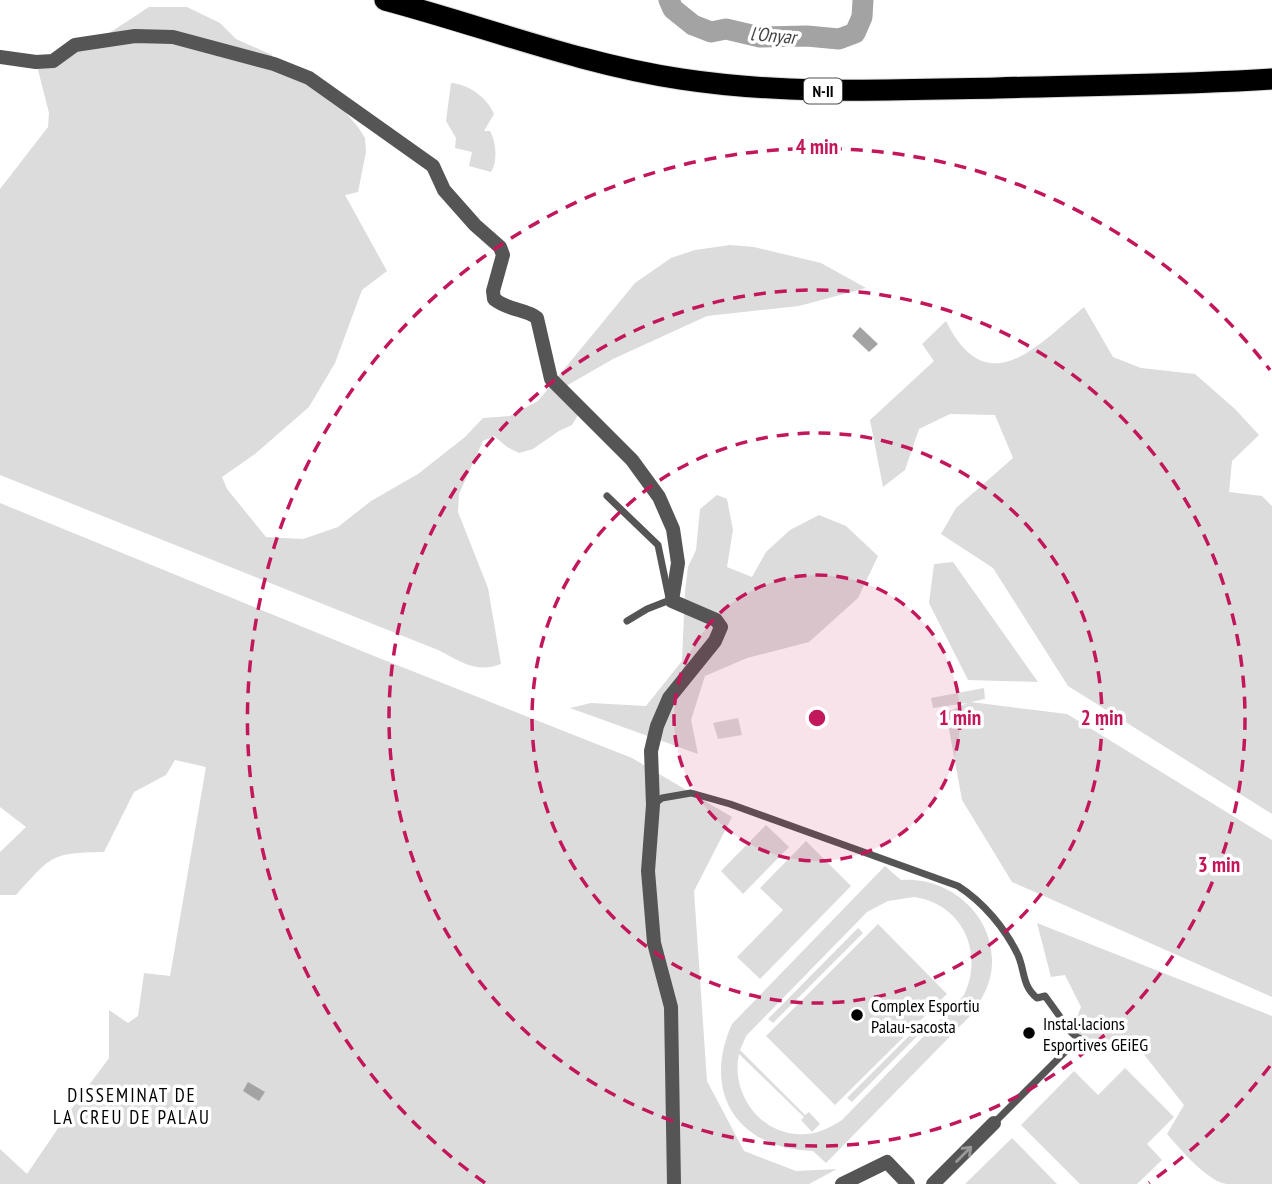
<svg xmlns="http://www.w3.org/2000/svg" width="1272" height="1184" font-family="'PT Sans Narrow',sans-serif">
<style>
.green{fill:#dcdcdc;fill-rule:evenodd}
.water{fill:#a3a3a3}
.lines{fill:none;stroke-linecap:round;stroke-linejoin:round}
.river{stroke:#a3a3a3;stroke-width:21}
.highway-casing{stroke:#dbdbdb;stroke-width:23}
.lane{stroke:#555;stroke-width:7}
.street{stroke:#555;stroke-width:14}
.highway{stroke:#000;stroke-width:21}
.oneway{stroke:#999}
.ring{fill:none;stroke:#c2185b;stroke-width:3.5;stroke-dasharray:12 9}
.poi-dot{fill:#000;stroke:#fff;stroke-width:2.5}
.labels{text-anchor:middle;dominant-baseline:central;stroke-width:7;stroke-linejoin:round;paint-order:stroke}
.shield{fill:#fff;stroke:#4c4c4c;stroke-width:2}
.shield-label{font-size:16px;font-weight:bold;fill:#000}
.poi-label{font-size:18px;fill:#000;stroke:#fff;text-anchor:start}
.water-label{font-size:19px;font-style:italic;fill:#444;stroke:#fff}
.neighbourhood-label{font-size:19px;letter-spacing:2px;fill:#000;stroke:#fff}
.centre{fill:#c2185b;stroke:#fff;stroke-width:3.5}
.ring-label{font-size:21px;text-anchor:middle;font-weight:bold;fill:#c2185b;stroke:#fff;stroke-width:7;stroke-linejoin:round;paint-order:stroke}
</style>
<rect width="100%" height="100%" fill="#fff"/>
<path class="green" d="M149,7h38l33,16 16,16 36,16 2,9 49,22 35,41 7,11 1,14 -8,40 -13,3 42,76 -25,19 -27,73 -26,44 -54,47 -33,23 5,12 39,48 37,2 35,-12 33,-26 47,-27 47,-37 18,-19 27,-2 28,-15 97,-118 36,-25 24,-8 35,-5 24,2 67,16 45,25 -67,18 -92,10 -94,43 -52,30 20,21 -9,15 -13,6 -26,18 -14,4 -12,-6 -13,-11 -11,5 -24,53 -1,18 30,76 13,76c-25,10 -41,-3 -63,-14l-438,-175v-286l48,-62 1,-14 -13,-51 61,-21z
M451,83c17,1 36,14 43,31l-10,17h6c6,10 8,31 1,41l-22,-6 3,-14 -17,-4 1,-10 -10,-17z
M1084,307l29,50 28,11 54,6 40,35 24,26 -27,26 -3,31 33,4 10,10v308l-204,-128 -75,-118 -52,-34 15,-26 57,-50 -18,-43 -45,-1 -31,15 -14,41 -22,17 -13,-67 64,-59 -12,-17 24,-23c41,83 91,25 138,-14z
M717,495l10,4 6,31 -6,37 25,10 14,-25 24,-22 29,-15 27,11 32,30 -20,42 -49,44 -62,16 -42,18 -14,44 7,34 -128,-46 21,-5 55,3 36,-45 3,-70 3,-24 8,-17 4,-41z
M0,503l374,153 258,102 100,59 -38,74 13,190 37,70 52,20 41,-2 -28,15h-809v-35l27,25 40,-59 42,-57v-48l19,13 10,-7 6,-43 26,3 36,-209 -31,-7 -9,15 -32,17 -30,60c-55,1 -52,4 -88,43h-16v-43l26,-25 -26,-20z
M953,562l85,120 -70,-2 -39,-77 5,-39z
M984,688l1,11 -14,3 96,12 205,126v157l-260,-115 -50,-82 -16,-87 21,-10 -34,5 -2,-10z
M738,718l4,17 -24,4 -5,-16z
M766,825l23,22 -46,47 -22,-23z
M806,841l45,45 -91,93 -23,-22 46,-47 -23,-22z
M885,866l16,14c46,-4 90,32 91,79 1,21 -9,39 -20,55l-146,149 -13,-12c-75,-2 -112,-58 -81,-127zM914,897c49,7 70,56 50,98l-122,125c-11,7 -22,13 -36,14 -44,4 -76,-40 -67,-80l65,63 -3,3 11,12 8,-8 -11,-12 -4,3 -65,-65 6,-14 121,-124 21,-11z
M1037,923l235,93v168c-15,0 -31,0 -45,0 -19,-2 -47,-35 -60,-50l17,-29 -42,-53 -56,-1 -12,-26 7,-18 -16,-32 -14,2z
M878,924l69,70 -112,111 -69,-69z
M858,928l5,5 -90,90 -5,-4z
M925,1020l4,4 -77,78 -5,-4z
M1125,1068l49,49 -27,27 15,16 -25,24h-57l-59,-59 53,-54 24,24z
M1012,1138l45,46h-92z"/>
<path class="water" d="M860,327l18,17 -9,8 -17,-16z
M248,1082l17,10 -6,9 -16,-10z"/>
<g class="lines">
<path class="river" d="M669,0l4,9 20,16 18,7 15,-3 34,8 47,-1 32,3 16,-6 7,-16 1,-17"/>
<defs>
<path id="highway" d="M385,0c98,26 195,64 296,79 105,16 210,11 316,9 92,-3 184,-3 275,-9"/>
</defs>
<use href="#highway" class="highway-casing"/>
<path class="lane" d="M607,496l51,49 11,53
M627,621l20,-12 23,-9
M653,805l9,-7 29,-5 39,11 228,82c25,16 47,42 60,69 7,16 4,31 19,43l8,-2 26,36 15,13
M994,1123l85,-85"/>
<path class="street" d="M0,57l36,5 17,-1 22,-16 60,-9 38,1 101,27 35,14 124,88 11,24 31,35 25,22 3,8 -10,36 1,8c15,12 33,10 43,19l14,61 81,81 27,37 14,32 5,34 -6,38 44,19 5,7 -6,14 -46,57 -12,28 -6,25 2,54 -5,66 6,72 17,64 3,177
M842,1184l45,-22 21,22
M933,1184l61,-61"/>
<use href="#highway" class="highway"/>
</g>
<defs><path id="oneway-shaft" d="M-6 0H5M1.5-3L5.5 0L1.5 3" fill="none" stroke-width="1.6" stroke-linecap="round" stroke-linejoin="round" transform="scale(1.75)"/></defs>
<use class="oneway" href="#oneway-shaft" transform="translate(964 1154) rotate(-45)"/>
<circle cx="817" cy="718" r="143" fill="#c2185b" fill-opacity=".12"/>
<g class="ring">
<circle cx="817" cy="718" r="143"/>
<circle cx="817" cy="718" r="285"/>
<circle cx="817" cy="718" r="428"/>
<path d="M1270 1066A571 571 0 0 1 1149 1183M485 1183A571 571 0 1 1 1270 370"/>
</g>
<g class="poi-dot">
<circle cx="857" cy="1015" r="7"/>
<circle cx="1029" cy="1033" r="7"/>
</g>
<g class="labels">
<rect class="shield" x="804" y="78.5" width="38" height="25" rx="5"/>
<g class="shield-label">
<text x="823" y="91">N-II</text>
</g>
<g class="poi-label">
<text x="871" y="1005">Complex Esportiu<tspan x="871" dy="21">Palau-sacosta</tspan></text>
<text x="1043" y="1023">Instal·lacions<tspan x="1043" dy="21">Esportives GEiEG</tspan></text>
</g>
<g class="water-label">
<text transform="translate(773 35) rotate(5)">l'Onyar</text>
</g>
<g class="neighbourhood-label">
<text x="132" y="1095">DISSEMINAT DE<tspan x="132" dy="22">LA CREU DE PALAU</tspan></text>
</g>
</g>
<circle cx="817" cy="718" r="10" class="centre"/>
<g class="ring-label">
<text x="817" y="154">4 min</text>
<text x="960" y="725">1 min</text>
<text x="1102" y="725">2 min</text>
<text x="1219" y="872">3 min</text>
</g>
</svg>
